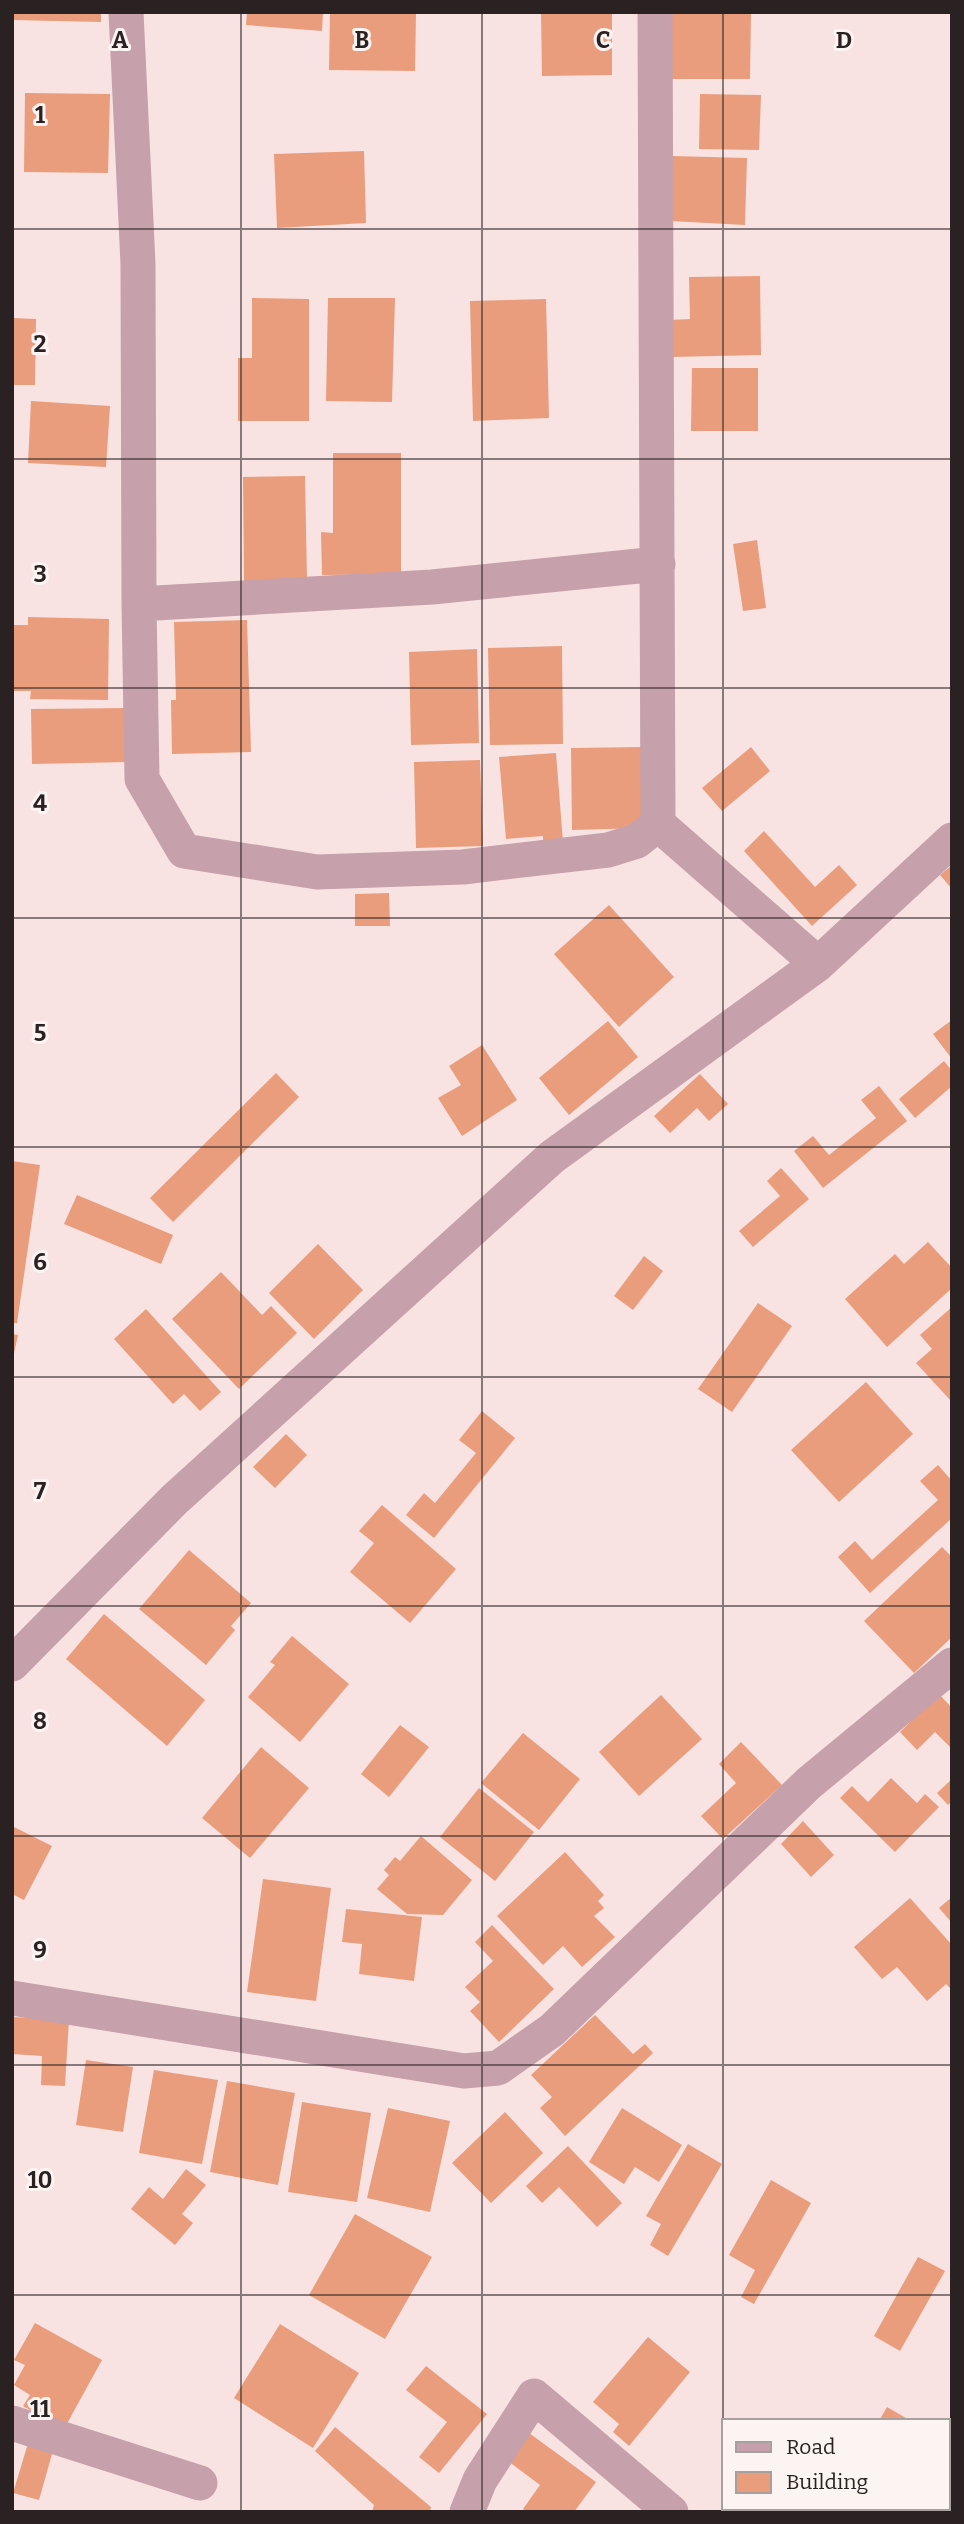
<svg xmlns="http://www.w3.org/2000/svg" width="964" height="2524" font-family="Bitter,serif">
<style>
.building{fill:#e99d7c}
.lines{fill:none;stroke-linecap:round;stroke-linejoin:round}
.minor{stroke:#c6a0aa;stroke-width:35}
.grid{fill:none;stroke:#2a2222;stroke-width:2;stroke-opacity:0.55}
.grid-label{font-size:23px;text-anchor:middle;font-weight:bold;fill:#2a2222;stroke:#fcf4f3;stroke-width:6;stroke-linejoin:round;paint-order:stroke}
</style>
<rect width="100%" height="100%" fill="#f8e3e2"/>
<path class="building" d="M12,12h89v10l-89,-2z
M247,12h76l-1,19 -76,-6z
M330,12h86l-1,59 -86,-1z
M541,12h71v63l-70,1z
M669,12h82l-1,67h-82z
M25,93l85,1 -2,79 -84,-1z
M700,94l61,1 -2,55 -60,-1z
M364,151l2,72 -89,5 -3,-74z
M673,156l74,2 -2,67 -75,-4z
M760,276l1,79 -91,2 -1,-37 21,-1 -1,-42z
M252,298l57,1v122h-71v-63h14z
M328,298h67l-3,104 -66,-1z
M546,299l3,119 -76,3 -3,-120z
M12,318l24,1 -1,66h-23z
M692,368h66v63h-67z
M31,401l79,5 -4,61 -78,-4z
M333,453h68v121l-79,1 -1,-43 12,1z
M305,476l2,104 -63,1 -1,-104z
M757,540l9,68 -23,3 -10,-67z
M28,617l81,2 -1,81 -78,-1 1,-8h-19v-66h16z
M247,620l4,132 -79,2 -1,-54h5l-2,-78z
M562,646l1,98 -73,1 -2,-97z
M477,649l2,94 -68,2 -2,-93z
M128,708l1,54 -97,2 -1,-55z
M643,747l2,81 -73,2 -1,-82z
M751,747l19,24 -48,40 -20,-23z
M556,753l7,89 -20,2v-8l-37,3 -7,-82z
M480,760l3,86 -67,2 -2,-86z
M764,831l51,56 24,-22 18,20 -45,41 -68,-75z
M952,865v24l-12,-14z
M389,893l1,33h-35v-32z
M609,905l65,72 -55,50 -65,-73z
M952,1020v39l-19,-25z
M608,1021l30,36 -69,58 -30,-37z
M482,1045l35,55 -55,36 -24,-38 23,-13 -12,-19z
M944,1061l8,10v15l-37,32 -16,-19z
M276,1073l23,24 -126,125 -23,-24z
M700,1074l28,30 -19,17 -12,-13 -27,25 -16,-17z
M879,1086l28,35 -84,67 -29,-37 19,-15 16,19 47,-37 -15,-18z
M12,1161l28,4 -23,158h-5z
M781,1168l28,31 -56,48 -14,-16 41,-35 -13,-15z
M77,1195l96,40 -12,29 -97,-40z
M928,1242l24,26v20l-65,59 -42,-48 50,-45 9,10z
M318,1244l45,46 -49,49 -45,-46z
M644,1256l19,15 -30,39 -19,-14z
M221,1272l41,43 9,-9 26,27 -58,56 -67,-70z
M758,1303l34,23 -60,86 -34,-23z
M952,1307v95l-36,-39 16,-14 -12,-14z
M146,1309l75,83 -21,19 -16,-17 -11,10 -59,-65z
M12,1334l6,1 -5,23h-1z
M866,1382l47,52 -74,68 -48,-52z
M482,1411l33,27 -81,100 -28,-23 18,-22 11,10 41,-50 -17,-13z
M286,1434l21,21 -32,33 -22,-21z
M938,1465l14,16v37l-82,75 -32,-36 17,-16 17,19 66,-60 -18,-19z
M382,1505l74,64 -46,54 -60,-51 24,-29 -15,-12z
M942,1547l10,10v80l-38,36 -50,-52z
M189,1550l62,53 -20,23 4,4 -29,35 -67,-56z
M104,1614l101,86 -38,46 -101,-87z
M292,1636l57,48 -49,58 -52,-45 27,-32 -5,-3z
M939,1694l13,14v41l-17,-17 -18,18 -17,-18z
M661,1695l41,44 -63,57 -40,-44z
M400,1725l29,22 -40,50 -28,-23z
M523,1733l57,46 -41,51 -58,-47z
M741,1742l41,43 -59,54 -22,-23 35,-33 -17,-19z
M261,1747l48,41 -59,70 -48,-40z
M891,1778l26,25 8,-9 14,13 -44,45 -55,-54 12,-12 16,16z
M952,1779v22l-4,4 -11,-12z
M479,1788l55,44 -39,49 -55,-44z
M803,1821l31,34 -23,22 -30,-33z
M12,1826l40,20 -28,54 -12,-6z
M421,1836l51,44 -29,35 -36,-1 -30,-25 12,-14 -5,-5 11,-13 5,4z
M565,1852l39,43 -6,6 6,7 -10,8 21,21 -33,30 -19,-21 -20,19 -46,-49z
M263,1879l68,9 -15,113 -69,-9z
M952,1897v26l-13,-15z
M910,1898l42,47v45l-6,-6 -19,17 -30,-34 -15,12 -28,-32z
M346,1909l76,8 -8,64 -55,-7 3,-30 -20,-2z
M492,1925l62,64 -55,53 -29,-31 10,-9 -15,-15 28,-26 -18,-19z
M595,2015l38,39 12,-10 8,9 -88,83 -25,-28 12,-11 -21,-22z
M12,2017l57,3 -4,66 -24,-1 1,-29 -30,-2z
M86,2060l47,7 -10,65 -47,-7z
M154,2070l64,10 -16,84 -63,-11z
M227,2081l68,12 -17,92 -68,-13z
M302,2102l69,11 -14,89 -69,-10z
M388,2108l62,13 -20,91 -63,-14z
M622,2108l60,37 -23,37 -24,-15 -11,17 -35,-22z
M505,2112l38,41 -52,50 -39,-40z
M688,2144l34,20 -54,92 -18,-11 11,-21 -15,-8z
M568,2146l54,57 -25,24 -38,-40 -17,16 -16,-17z
M186,2169l20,16 -24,29 11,9 -18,22 -44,-36 18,-22 14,12z
M771,2180l40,23 -57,101 -13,-7 14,-27 -26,-15z
M355,2214l77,43 -47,82 -76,-44z
M918,2257l27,14 -45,80 -26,-15z
M35,2323l67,37 -38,69 -41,-23 7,-11 -16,-10 11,-20 -11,-5z
M280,2324l79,49 -46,75 -79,-50z
M648,2337l42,35 -61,74 -16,-14 6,-8 -26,-22z
M426,2366l61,48 -48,59 -20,-16 28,-35 -41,-32z
M887,2407l24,14h-32z
M335,2427l96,80 -1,5h-58l2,-7 -59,-54z
M525,2430l71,52 -22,30h-48l-3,-3 17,-24 -36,-27z
M29,2440l25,7 -15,53 -26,-7z
M952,2482v30h-20l3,-4h13v-21z
M900,2508h19l-2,4h-11z"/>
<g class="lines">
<path class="minor" d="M126,12l12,252 1,340 3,175 42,72 133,21 146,-5 145,-17 29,-9 21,-17 160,140
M655,12l3,812
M139,604l293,-17 226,-23
M12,1664l162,-164 378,-343 266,-193 134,-124
M12,1998l452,73 34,-3 54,-38 257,-247 143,-118
M12,2423l188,60
M467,2512l13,-32 54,-84 137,116"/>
</g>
<path class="grid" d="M241,12v2500M482,12v2500M723,12v2500M12,229h940M12,459h940M12,688h940M12,918h940M12,1147h940M12,1377h940M12,1606h940M12,1836h940M12,2065h940M12,2295h940"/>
<g class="grid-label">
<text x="120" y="48">A</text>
<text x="362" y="48">B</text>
<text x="603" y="48">C</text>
<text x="844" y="48">D</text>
<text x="40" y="123">1</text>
<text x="40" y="352">2</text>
<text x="40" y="582">3</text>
<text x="40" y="811">4</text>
<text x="40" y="1041">5</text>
<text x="40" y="1270">6</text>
<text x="40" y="1499">7</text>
<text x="40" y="1729">8</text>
<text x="40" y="1958">9</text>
<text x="40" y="2188">10</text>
<text x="40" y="2417">11</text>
</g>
<rect width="964" height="2524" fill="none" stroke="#2a2222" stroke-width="28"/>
<rect x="722" y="2419" width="228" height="91" fill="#fcf4f3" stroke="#a8a09f" stroke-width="2"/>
<rect x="736" y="2442" width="35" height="10" fill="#c6a0aa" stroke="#a8a09f" stroke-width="2"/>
<text x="786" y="2454" font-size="21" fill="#2a2222">Road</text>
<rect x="736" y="2472" width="35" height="21" fill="#e99d7c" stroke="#a8a09f" stroke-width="2"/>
<text x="786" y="2489" font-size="21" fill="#2a2222">Building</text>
</svg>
